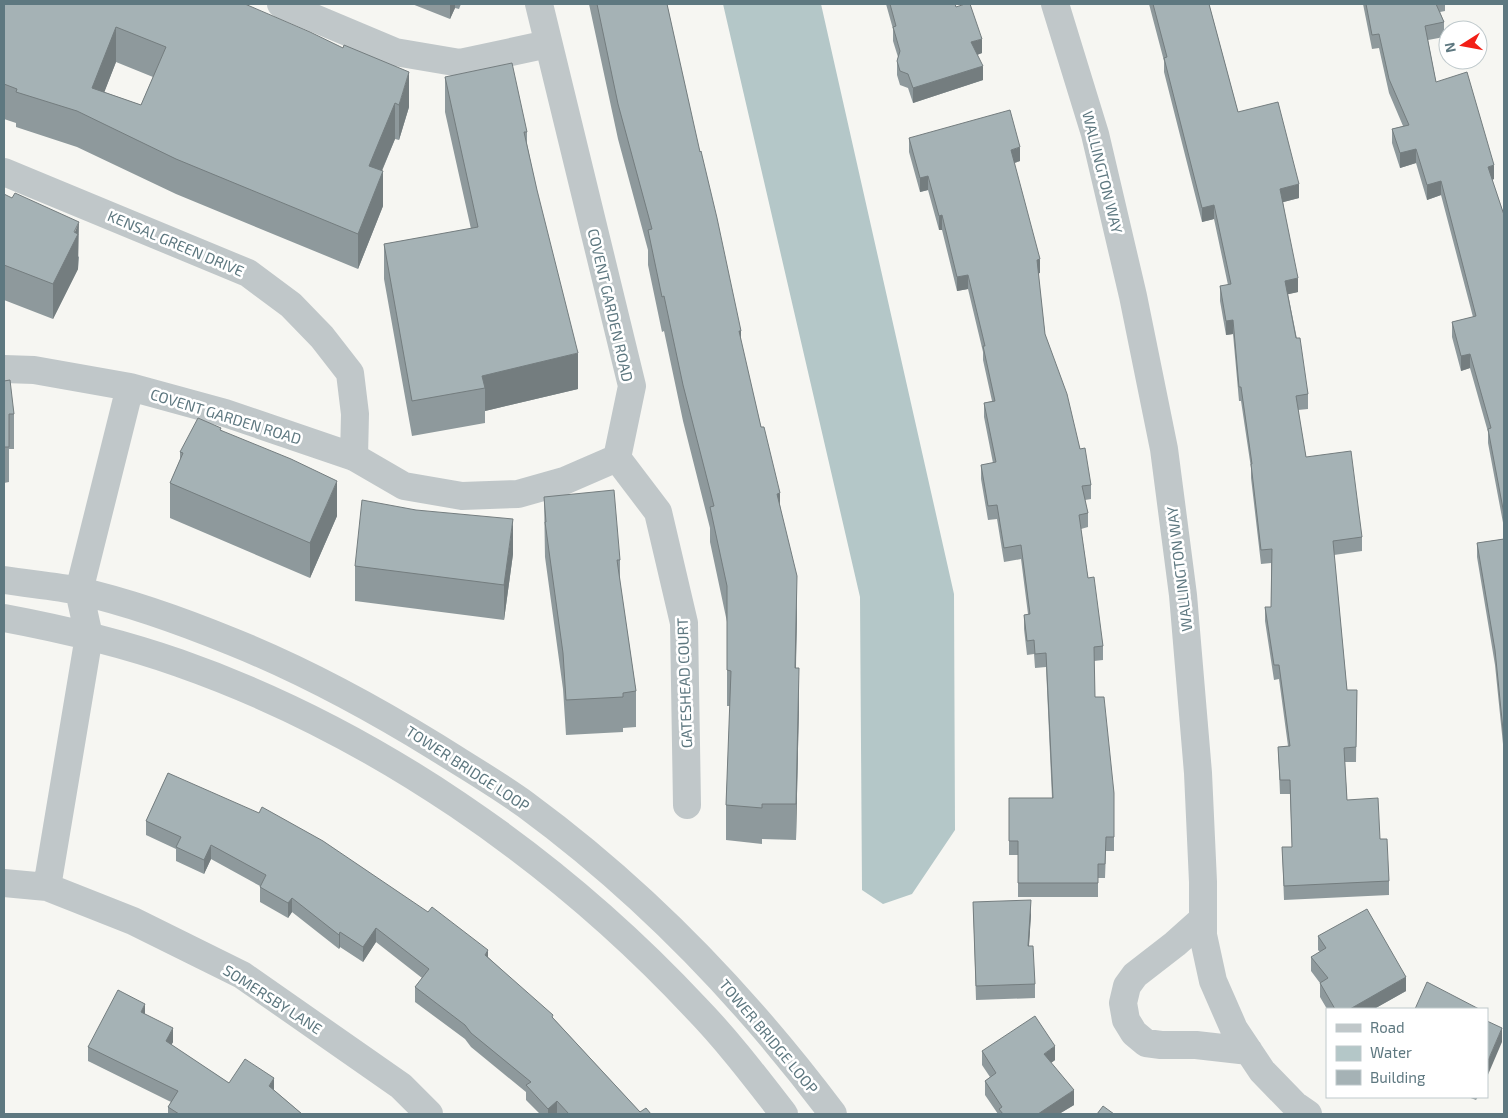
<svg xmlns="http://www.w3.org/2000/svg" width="1508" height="1118" font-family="'Exo 2',sans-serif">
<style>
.water{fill:#b4c7c8}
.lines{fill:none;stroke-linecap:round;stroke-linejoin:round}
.minor{stroke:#c0c7c9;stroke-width:28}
.wall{fill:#8e999c;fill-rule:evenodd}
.shaded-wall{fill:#747d7f}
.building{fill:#a5b2b5;stroke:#747d7f;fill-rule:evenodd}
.labels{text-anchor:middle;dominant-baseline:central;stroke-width:5;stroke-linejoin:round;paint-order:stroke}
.street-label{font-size:15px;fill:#5e7880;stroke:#fff}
</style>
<rect width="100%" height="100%" fill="#f6f6f2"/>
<path class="water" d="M723,4h98l133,590 1,236 -43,64 -29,10 -21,-14 -2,-293z"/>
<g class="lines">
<path class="minor" d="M281,4l114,48 65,11 88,-19
M539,4l93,382 -15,72
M1055,4l40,130 38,162 31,153 19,146 15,178 5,109v53l10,46 21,48 28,42 33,34 13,9
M4,172l244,101 43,32 31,32 28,36 5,41 -1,43
M4,369l30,1 96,17 95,26 129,44 50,29 58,10 56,-2 46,-13 53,-23
M617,458l41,54 26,111 3,182
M4,580c25,4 51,6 75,11 53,12 105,31 154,51 72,29 138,65 203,105 30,19 61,37 90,58 117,86 220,193 307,309
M4,618c59,11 118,25 175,45 194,68 377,195 517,345 32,33 60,70 88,106
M4,883l43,4 86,34 109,54 159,111 28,28
M47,887l42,-251 -10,-45 51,-204
M1203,919l-28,25 -40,31 -8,11 -4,17 3,17 8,13 12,10 15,2h35l53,6"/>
</g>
<path class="wall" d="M4,4h241l164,103 -10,33 -4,-1 -13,32 1,35 -25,63 -182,-75 -99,-47 -61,-20v-4l-12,-4zM116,62l37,15 -12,28 -37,-13z
M412,4h49l-2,5 -4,-1 -5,11z
M589,4h78l74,340 39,161 17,107 -1,56 3,35 -3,137 -34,-1v5l-36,-4v-35l4,-99h-3v-84l-17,-80v-14l-27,-107 -19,-90 -2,1 -14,-67v-15l-30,-111z
M886,4h69l1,3 26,46 -5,2 6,25 -70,23 -5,-15 -8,-3 -3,-10v-14l1,-4 -5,-16v-12z
M1149,4h60l29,108 61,86 -16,4 15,90 -10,2 20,100v15l-10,1 8,47 56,80v14l-28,4 13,135h10l-1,72h-11l2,38 33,39 9,42v14l-105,5 -2,-53h10l-2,-53h-10l-2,-47 10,-1 -9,-67 -5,1 -9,-59v-14h6v-44l-10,1 -10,-86v-10l-10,-67h-2l-6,-67 -7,1 -6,-34v-15l8,-1 -14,-66 -12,3 -38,-150v-11z
M1363,4h82v7l-5,1 4,10v15l-16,3 8,42 58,97 -2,1 12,35v313l-16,-85v-11l-18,-64 -9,3 -9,-34v-15l21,-5 -32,-122 -14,5 -11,-37 -16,5 -8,-25v-14l11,-3 -14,-33 -10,-45 -7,1z
M445,77l82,55v12l51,245 -93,22v12l-73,13 -28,-157v-35l87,-15 -26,-117z
M909,138l111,23 -6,2 26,110h-2l7,61 46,151v14l-6,1 3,13v14l-7,2 7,49 15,68v14l-9,1 1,36 19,96v58h-8l-1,27h-7v19h-80v-42h-9v-57h43l-6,-131 -11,1 -1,-14 -7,1 -3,-26v-14l4,-1 -7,-55 -17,3 -7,-43 -9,1 -7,-41v-14l12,-2 -9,-46v-14l8,-2 -9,-41v-8l-15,-63 -11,2 -15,-61h-3l-11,-40 -8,2 -11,-40z
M4,194l75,63 -1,12 -25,50 -49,-19z
M4,381l10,33v35h-5v33l-5,1z
M221,430l116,86 -27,62 -140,-60v-35l10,-23v-8z
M544,497l76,63v23l16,108v36l-13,1v4l-57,3 -3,-46 -18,-132z
M1504,539v215l-9,-89 -18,-108v-14z
M513,554l-9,66 -149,-19v-35z
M168,773l320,184 65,61 87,94 11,2h-111l-14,-14v-8l-55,-45 -6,-8 -50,-37v-15l7,-9 -46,-36 -13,20 -23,-15 -1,2 -47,-37 -4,6 -28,-16v-16l-49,-27 -7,15 -28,-13v-12l-30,-14v-14z
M973,902l58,12 -2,32 6,38v14l-59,2z
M1318,936l88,55 -32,18h-47l-7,-12v-14l-9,-12v-14l9,-5 -2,-2z
M145,1014l28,28 -2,3 58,38 45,7 28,24h-134v-7l3,-5 -83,-41v-14z
M982,1051l73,9 -4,3 23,42 -15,9h-61l-13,-19v-14l5,-4 -8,-12z
M1468,1097h10l-2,3z"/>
<path class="shaded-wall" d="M450,4h5v4l-5,11z
M116,27v35l-22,57 -2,-31z
M982,39v14l-11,4v-15z
M983,66v14l-70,23v-15z
M409,72v35l-10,33v-35z
M395,103v36l-26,62v-35z
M1020,147v14l-9,3v-14z
M1416,149v14l-16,5v-15z
M1494,165v14l-6,2v-14z
M383,171v35l-25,63v-35z
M928,176v14l-8,2v-14z
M1441,181v14l-14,5v-15z
M1299,184v14l-19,5v-14z
M1214,205v14l-12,3v-14z
M942,215v15h-3v-14z
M79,222l-1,47 -25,50v-35z
M1040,259v14l-3,1v-14z
M968,275v14l-11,2v-14z
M1298,278v14l-13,3v-14z
M1233,320v14l-7,1v-14z
M739,331h2v35z
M578,353v36l-93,22v-23l-3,-12z
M1470,354v14l-9,3v-15z
M337,481v35l-27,62v-35z
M780,493v35l-3,-34z
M513,519v35l-9,66v-35z
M797,576v36l-2,91v-35z
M799,668v35l-3,137v-36z
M211,845v14l-7,15v-14z
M292,898v14l-4,6v-15z
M1031,900v14l-3,46v-14z
M376,928v14l-13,20v-15z
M340,932v15l-1,2v-14z
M488,950v14l-3,-9z
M1406,977v14l-32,18h-24z
M145,1004v14l-4,-6z
M173,1028v14l-7,13v-14z
M1502,1028v14l-15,35v-14z
M1055,1046v14l-11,8v-14z
M274,1078v14l-5,-6z
M1074,1090v15l-15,9h-21z
M557,1101v13h-9v-5z"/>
<path class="building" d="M4,4h241l65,28 33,16 1,-3 65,27 -10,33 -4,-2 -26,63 14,5 -25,63 -182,-75 -99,-48 -61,-19 1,-3 -13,-5zM116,27l50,20 -25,58 -49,-17z
M597,4h70l33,148 1,-1 16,67 24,113h-2l22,96h3l16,66 -3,1 20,82 -2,92h4l-3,136h-34v4l-36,-3 5,-134 -4,-1v-84l-17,-79 4,-1 -31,-121 -19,-89 -2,1 -14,-67 4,-1 -34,-125z
M890,4h65l1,3 9,-3h5l12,35 -11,3 12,24 -70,22 -5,-14 -8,-3 -3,-10 3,-10 -7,-24 3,-1z
M1153,4h56l29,108 40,-10 21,82 -19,5 18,89 -13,3 11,57h4l8,56 -12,2 10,61 45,-6 11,86 -29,4 14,149h10l-1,57 -12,1 3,52 31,-2 2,41h7l2,42 -105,5 -2,-39h10l-2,-67h-10l-2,-33 12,-1 -11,-81h-5l-9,-58h6l1,-58 -11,1 -10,-86h1l-11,-77h-2l-6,-67 -7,1 -6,-35 11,-2 -17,-79 -12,3 -38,-150 3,-1z
M1366,4h70l8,18 -19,4 11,56 31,-10 27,93 -6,2 16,48v299l-16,-85 3,-1 -21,-74 -9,2 -9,-34 24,-6 -35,-135 -14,4 -11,-36 -16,4 -8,-24 17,-4 -20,-46 -10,-45 -7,1z
M512,63l15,69h-3l13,58 41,163 -96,23 3,12 -73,13 -28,-157 94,-17 -33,-150z
M1010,110l10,37 -9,3 29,109 -3,1 8,74 22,60 13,55 5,-1 6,37 -9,1 6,27 -9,2 9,63 6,-1 9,69 -9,1 1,50h9l10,96v44h-8l-1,27h-7v19h-80v-42h-9v-43h44l-7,-145 -11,1 -1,-14 -7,1 -3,-26 6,-1 -9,-69 -17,3 -7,-43 -9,1 -7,-41 15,-3 -12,-59 11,-2 -12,-55h2l-17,-71 -11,2 -15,-62 -3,1 -11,-40 -8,2 -11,-40z
M15,193l64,29 -5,10 4,2 -25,50 -49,-19v-71l8,4z
M10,380l4,34h-5v33h-5v-66z
M198,418l23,10 -1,2 71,29 46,22 -27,62 -140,-60 13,-30 -3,-1z
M614,490l6,70h-3l19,131 -13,2v4l-57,3 -3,-47 -18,-131h1l-2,-25z
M362,500l54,10 97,9 -9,66 -149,-19z
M1504,539v201l-9,-90 -18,-107z
M168,773l91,40 3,-6 61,34 105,71 4,-5 56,43 -3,5 68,60 -1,2 88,95 6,-4 5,6h-82l-12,-13 -9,8 -22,-24 5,-3 -60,-49 -6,-8 -50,-38 14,-18 -53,-41 -13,19 -23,-15 -1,3 -47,-37 -4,5 -28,-16 6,-12 -55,-30 -7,15 -28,-13 5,-10 -35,-16z
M1031,900l-3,46h5l2,38 -59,2 -3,-84z
M1367,909l39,68 -56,32h-15l-15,-26 8,-5 -17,-21 15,-9 -8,-12z
M1427,982l52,27h-64z
M118,990l27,14 -4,8 32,16 -7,13 63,42 16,-24 29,19 -5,8 33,28h-123l-11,-7 10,-16 -90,-44z
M1035,1016l20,30 -11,8 30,36 -36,24h-35l-4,-5 3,-2 -17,-26 11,-8 -14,-22z
M1487,1021l15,7 -15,35z
M1103,1106l11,8h-17z"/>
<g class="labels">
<g class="street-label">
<text transform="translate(1103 172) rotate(76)">WALLINGTON WAY</text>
<text transform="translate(176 243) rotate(23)">KENSAL GREEN DRIVE</text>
<text transform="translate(611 305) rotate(77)">COVENT GARDEN ROAD</text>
<text transform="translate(226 416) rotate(17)">COVENT GARDEN ROAD</text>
<text transform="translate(1179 569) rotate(-97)">WALLINGTON WAY</text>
<text transform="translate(684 683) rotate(-92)">GATESHEAD COURT</text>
<text transform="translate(468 768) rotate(33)">TOWER BRIDGE LOOP</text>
<text transform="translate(273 999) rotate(33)">SOMERSBY LANE</text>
<text transform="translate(769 1036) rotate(50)">TOWER BRIDGE LOOP</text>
</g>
</g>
<rect width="1508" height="1118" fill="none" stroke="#5e7880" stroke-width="10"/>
<rect x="1326" y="1008" width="162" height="90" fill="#ffffff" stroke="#bfc9cc"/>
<rect x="1336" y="1024" width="25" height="8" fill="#c0c7c9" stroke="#bfc9cc"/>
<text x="1370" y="1033" font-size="15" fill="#5e7880">Road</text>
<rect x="1336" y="1046" width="25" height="15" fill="#b4c7c8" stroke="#bfc9cc"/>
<text x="1370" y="1058" font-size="15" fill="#5e7880">Water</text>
<rect x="1336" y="1070" width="25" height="15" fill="#a5b2b5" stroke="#bfc9cc"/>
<text x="1370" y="1083" font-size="15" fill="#5e7880">Building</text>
<g transform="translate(1463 45) rotate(259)"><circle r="24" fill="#ffffff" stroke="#bfc9cc"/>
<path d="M0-4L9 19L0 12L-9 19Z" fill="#f21f17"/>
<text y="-8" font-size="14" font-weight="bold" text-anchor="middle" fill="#5e7880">N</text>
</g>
</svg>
